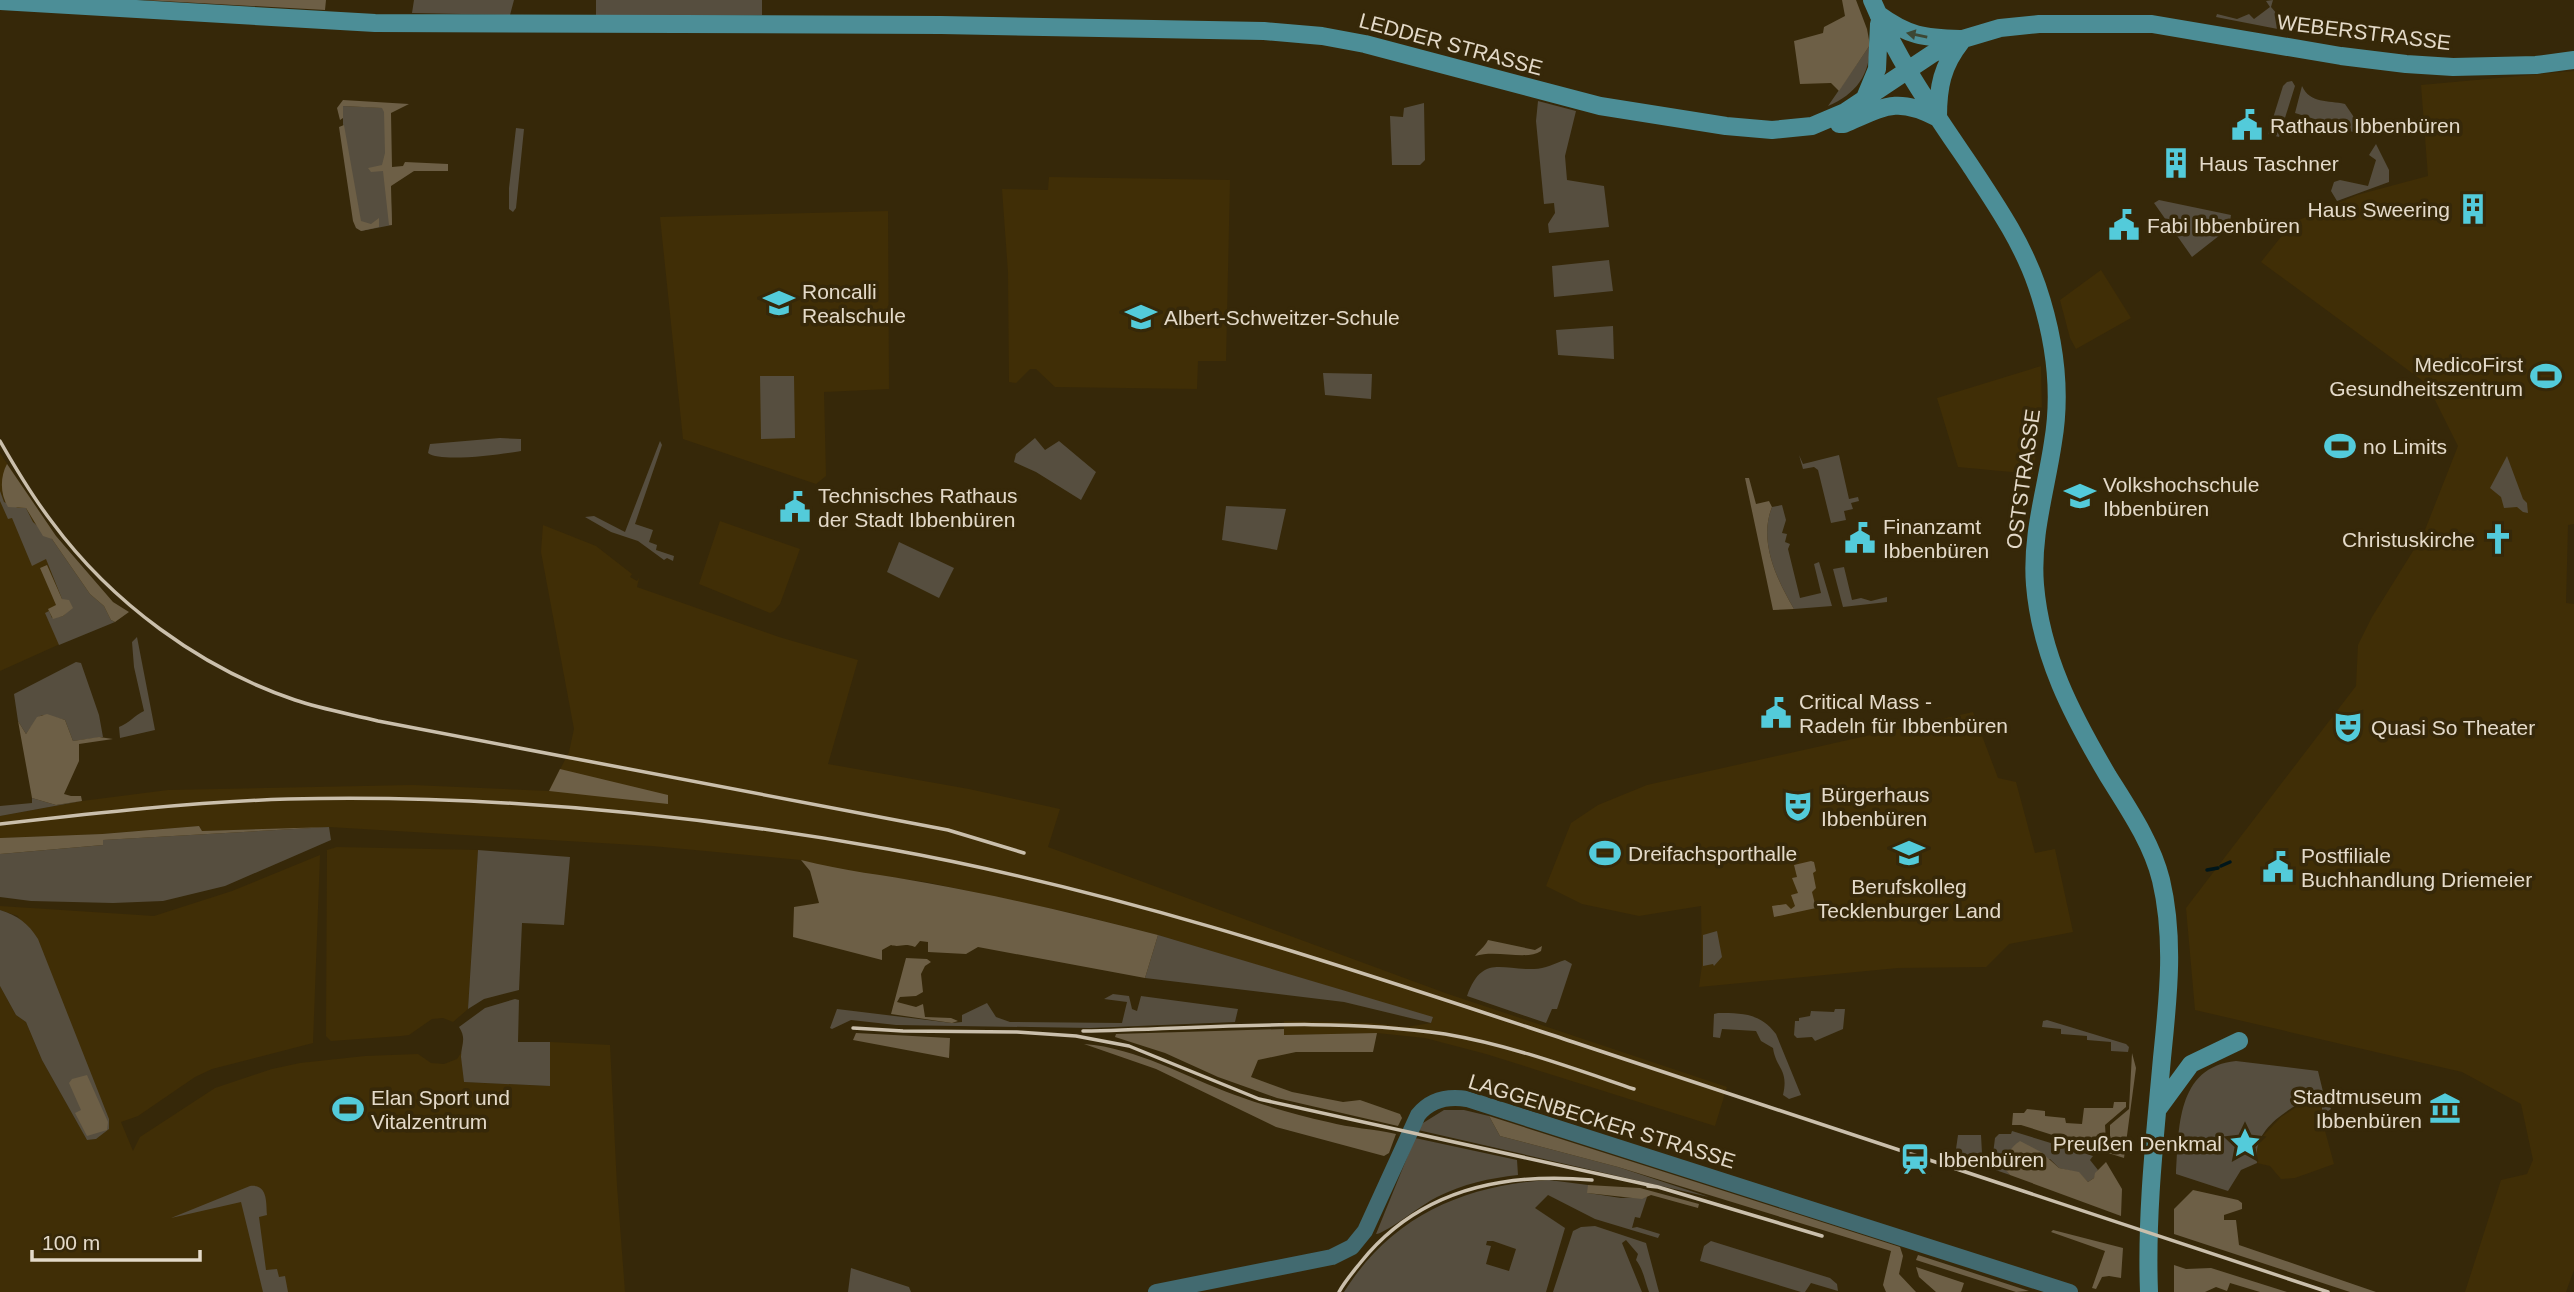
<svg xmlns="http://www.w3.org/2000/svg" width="2574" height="1292" font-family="Arial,sans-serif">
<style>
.built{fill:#402e06}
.green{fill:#564e3f;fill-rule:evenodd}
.forest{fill:#6d5f46}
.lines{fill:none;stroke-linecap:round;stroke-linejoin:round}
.stream{stroke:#00161a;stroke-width:3.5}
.tertiary{stroke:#426a70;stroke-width:16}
.secondary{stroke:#4c8e97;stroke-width:18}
.rail{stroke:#cabfac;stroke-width:3.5}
.oneway{fill:#3d4734}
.labels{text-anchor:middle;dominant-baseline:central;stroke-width:7;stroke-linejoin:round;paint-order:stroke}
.street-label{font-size:21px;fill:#e4dac9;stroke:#362809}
.poi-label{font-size:21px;fill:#e4dac9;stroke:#362809;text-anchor:start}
</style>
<rect width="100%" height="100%" fill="#362809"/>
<path class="built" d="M2574,71v453l-6,1 -2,78 8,1v666l-8,22h-101l36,-112 26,-6 6,-14 -12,-56 -59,-32 -267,-62 -9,-102 170,-222 2,-41 14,-28 51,-82 35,-89 -31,-62 -166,-122 31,-39 65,-28 71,-19 -7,-91z
M1049,177l181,3 -4,181h-28l-1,28 -142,-2 -19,-18h-6l-14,14 -7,-1 -1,-110 -6,-83 46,1z
M888,211l1,178 -65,3 2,84 -10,8 -133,-45 -23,-222z
M2101,270l30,48 -55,31 -6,-11 -10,-38z
M2041,366l1,48 -9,60 -75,-7 -21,-69z
M0,453l56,83 64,81 -120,54z
M720,521l80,28 -20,55 -6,7 -4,2 -71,-29z
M543,525l53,21 36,28 -2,3 7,4 2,-3 -2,9 142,50 79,23 -30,104 141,25 91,20 -12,38 400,147 279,93 -12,39 -229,-72 -61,-16 -48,-5 -93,2v-14l88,2 34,4 25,-4 2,-5 -275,-83 -87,-22 -145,-31 -85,-11 -40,-11 -149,-14 -323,-19 -127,4 -3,-5 -97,8 -102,4v-22l82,-15 86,-11 244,-5 137,6 20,-39 5,-23 -33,-177z
M1973,712l25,66 18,4 19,71 20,-4 18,83 -64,12 -23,23 -88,1 -199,19 3,-22 -1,-59 -62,10 -57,-12 -36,-18 25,-63 27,-18 49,-20z
M337,847l141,3 -10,159 -15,13 -10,-4 -11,1 -23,16 -8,1 -70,5 -5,-5 1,-186z
M320,855l-7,188 -101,26 -17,8 -57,39 -17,6 12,29 7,-14 75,-49 57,-19 28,-6 65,-7 53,-2 13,9 13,1 13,-5 4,-6 3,29 85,4 1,-44 60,3 7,141 8,106h-625v-306l16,29 10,7 16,38 45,80 9,-1 -78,-223 -18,-6v-4l154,10 78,-25z
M2323,1090l8,33 -7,4 10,37 -39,14 -14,1 -11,-13 -13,-3 -2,-12 5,-12 21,-22z"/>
<path class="green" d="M414,0h100l-4,15 -98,-2z
M596,0h166v15l-166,2z
M2273,0l-2,7 18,21 -1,3 -72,-14 1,-3 20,5 12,-5 5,5 16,-12 -4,-6z
M1870,45c0,30 -14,49 -42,61z
M2292,81l3,5 -16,51 -11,-3 15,-48 4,-4z
M2302,86c8,18 26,14 43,18l19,28 -2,3 -18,-6 -4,5 -21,-7 2,-6 -26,-8z
M1538,101l38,10 -11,45 2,24 37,6 5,41 -60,6 -1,-9 7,-11 -1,-10 -10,1 -8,-83z
M1424,103l1,57 -5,5h-28l-2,-49 13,1 1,-9z
M343,106l44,2 5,117 -31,6 -18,-107z
M516,128l8,1 -8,79 -3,4 -4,-3v-21z
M2376,144l13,26v12l-52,19 -6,-10 3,-9 6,-2 28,6 8,-26 -7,-5z
M2159,200l72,15 -2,13 -37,29 -38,-54z
M1609,260l4,31 -59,6 -2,-31z
M1613,326l1,33 -56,-4 -2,-25z
M1323,373l49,1 -1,25 -46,-4z
M760,376h34l1,62 -34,1z
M500,438l21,1v12c-19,3 -80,12 -93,2l2,-9z
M1035,438l10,12 14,-9 37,31 -15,28 -45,-28 -22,-10 2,-8z
M660,441l2,4 -27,79 18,6 -4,12 8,3 -1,5 18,6 -1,5 -6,-3 -3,2 -26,-19 -27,-9 -26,-15 9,-1 31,16z
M1799,455l4,9 36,-9 10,44 9,-2 1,4 -8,2 2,6 -9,2 2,9 -15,3 -13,-53 -4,-3 -11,2z
M2507,456l16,43 4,4 1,10 -5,-1 -6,-5 -13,1 -3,-11 -11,-9z
M0,491l4,11 14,6h8l7,14 19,17 38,55 14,12 7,14 4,2 -56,23 -14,-32 4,-2 3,7 11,-2 9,-9 -10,-8 -16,-40 -14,7 -20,-48 -4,1 -8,-18z
M1782,505l4,15 -4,13 5,1 -2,8 5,2 -2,5 12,49 21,-5 -7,-29 5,-2 13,44 -38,3c-17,-29 -36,-68 -22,-102z
M1226,506l60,3 -9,41 -55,-10z
M899,542l55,26 -15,30 -52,-26z
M1844,567l8,33 9,-2 10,3 16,-4v5l-44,5 -10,-38z
M137,637l18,93 -35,8 -1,-11c9,-3 16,-12 25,-16l-10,-44 -2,-25z
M76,662l5,1 18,52 4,22 -30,4 -8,-21c-28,-7 -21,-10 -39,14l-8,-13 -4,-27z
M32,798l24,7 26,-4 -82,15v-10l32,-3z
M329,827l2,13 -106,46 -62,15 -50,2 -82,-2 -31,-4v-43l103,-9 -1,-5z
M478,850l92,7 -6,68 -42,-2 -3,67 -35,9 -16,10z
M0,910c18,6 28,13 38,29l71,180v10l-13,10 -9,1 -45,-80 -16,-38 -10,-7 -16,-29z
M1717,931l5,26 -8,9 -1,-2 -10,2v-31z
M1158,935l275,82 -2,6 -87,-21 -199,-24z
M1565,960l7,4 -15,45h-5l-6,14 -79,-27c15,-41 33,-26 67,-27 11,0 21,-6 31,-9z
M1113,994l16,2 3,13 5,2 4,-15 97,13 -3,13 -145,6 -194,-3 -45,-5 -19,9 -2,-1 7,-19 115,14 10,-1v-7l25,-12 9,14 14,5 112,1 5,-21 -23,-3z
M515,999l4,1 -1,42h32v44l-86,-4c-1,-8 -2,-17 -3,-25 0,-12 6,-18 -2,-30l26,-19z
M1835,1009h10l-2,20 -28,12 -3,-4 -15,1 -3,-3 1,-14h4v-3l11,-2 1,-5 23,1z
M1718,1013c24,0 42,0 58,21l25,61 -12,4 -6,-4c6,-26 -7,-26 -10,-47l-12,-7 -5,-10 -34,-2 -2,9 -7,-1 1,-23z
M2047,1020l79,24 3,3 -1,5 -17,-1v-9l-24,-2v-4l-26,-2v-5l-19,-2 1,-6z
M2236,1061l82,10 8,33 3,1 2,4 -9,6v-14l-9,-6c-26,16 -61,33 -56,68l-16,7 -13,21 -52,-17c3,-45 0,-107 60,-113z
M1444,1110h20l25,6 11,20 118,31 91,30 -291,-67 5,-7z
M2012,1131l81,25 -3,4 8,10 -4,8 -6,4 -9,-9 -20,-5 -9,-9 -46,8 6,8 -55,-19 3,-21h23l1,18 11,1 2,-16 4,-4h12z
M1415,1138l102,22 1,15c-28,3 -55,9 -81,22 -13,6 -52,37 -61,37z
M1549,1180l39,5v8l33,5 26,-1 -7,21 -5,-1 -3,11 5,-1 23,7 -2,4 -63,-19 -47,-24 -13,13 30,20 -19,64h-202c47,-75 119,-107 205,-112zM1487,1241h6l23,8 -7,22 -23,-7 5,-18 -5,-1z
M250,1186c18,-2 16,16 17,29l-8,2 7,53 11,-1 2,8 6,-1 3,16h-25l-22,-90 -70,16z
M1595,1226l51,17 13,49h-10c-4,-11 -6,-23 -13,-32l2,-6 -12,-14 -4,3 20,49h-89l20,-61 8,-4z
M1711,1241l119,37 7,6 1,7 -27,-8 -6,9h-4l-101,-31 4,-15z
M851,1268l58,19 2,5h-63z"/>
<path class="forest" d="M144,0h182l-1,10z
M1842,0h14l11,29 3,16 -31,46 -8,-8 -31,1 -6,-43 29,-8 1,-6 21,-11z
M343,100l66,4 -18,9 1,54 11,-1 2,-4 43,2v7h-34l-23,15 1,39h-3l-6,-54 -12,1 -3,-4 14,-3 3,-12 -1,-41 -2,-4 -39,-2v12l-3,2 -3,-12z
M344,125l17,96 10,3 8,-6v9l-18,4 -5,-3 -3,-7 -14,-94z
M7,464l49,72 57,66 16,10 -14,10 -4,-2 -7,-14 -14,-12 -38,-55 -9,-3 -17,-28 -18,-1c-8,-13 -8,-30 -1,-43z
M1745,478h4l7,26 13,-3 3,6c-14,34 5,73 22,102l-21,1z
M47,565l15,34 7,1 4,8 -10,8 -10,3 -5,-10 8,-4 -16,-37z
M47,714l18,6 8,21 26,-4 14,2 -34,5v17l-15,33 7,2h10l1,5 -26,4 -24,-7 -14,-77 8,13 11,-17z
M560,769l108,26v9l-119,-13z
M199,826l3,5 127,-4 -226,13v5l-103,9v-16l102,-4z
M801,860c42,11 84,15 126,23 78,14 155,32 231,52l-13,43 -167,-31 -12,7 -38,-2v-10l-8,-1 -5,6c-12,-5 -14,1 -24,-2l-9,5v10l-89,-23 1,-30 25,-4 -9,-32z
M1811,861l3,1 2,9 -3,2 3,15 -4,4 4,16 -42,9 -2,-11 14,-2 5,5 4,-3 -4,-11 7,-2 -6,-15 5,-1 -3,-12z
M1488,940l47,10 7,-4 -1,5c-15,10 -44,-2 -66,5 4,-6 9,-8 13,-16z
M906,958l21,1 4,3 -6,4 -4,8 2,18 -7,4 -16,1 -3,5 19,5 7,-3 2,13 26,1 7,3 -6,2 -61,-9z
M1284,1029v6l93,-2 -4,19h-77l-38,8 -7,17 41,15 51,10 17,-2 40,14 2,4 -4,8 -121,-28 -59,-21 -53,-24 -50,-16 1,-3z
M856,1033l94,5 -1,20 -96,-18z
M1084,1044c54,4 101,33 151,51 30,11 62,20 93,27 22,6 46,7 68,12l-7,19 -5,3 -108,-29 -120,-58z
M2132,1053l4,15 -12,90 -19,-6v-3l5,-5v-19l19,-16z
M87,1075l21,47 -1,8 -20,6 -12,-23 6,-3 -12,-27 3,-4z
M2114,1102h12v5l-21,18 1,16 -6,9 -79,-25h-9l1,-12h11l3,-4 18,2v5l20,2 1,5 16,1 2,-16h29z
M1489,1116l411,131 3,9 -4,18 17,18h-30l-3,-7 8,-34 -273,-84 -118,-31z
M2020,1141l21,11 18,16 20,4 9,10 6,-4 1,-5 11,-11 16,27 -1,27 -111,-41 -7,-8c3,-10 7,-20 17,-26z
M1588,1185l52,3 59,16 -1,4 -47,-13 -9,4 -55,-6z
M2193,1190l45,10 4,3v6l-18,6v5h12l3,25 137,47h-26l-176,-58v-25z
M2053,1230l70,18 -2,30 -12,-2 -7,1 -6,12 -4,-1 13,-37 -54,-19z
M1918,1255l111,36 -13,1 -100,-32z
M2174,1265l12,4 25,-1 76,24h-27l-30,-9 -3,8 -11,-4 -11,5h-31z
M1916,1267l48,16 -3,9h-25l-17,-15z"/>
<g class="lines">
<path class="stream" d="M2221,866l9,-4
M2207,870l11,-2"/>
<path class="tertiary" d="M1156,1292l176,-35 20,-10 13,-16 53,-116c12,-15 30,-19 49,-16l603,193"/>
<path class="secondary" d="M1872,0c25,60 62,112 98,165 25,38 52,77 67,121 17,50 25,103 16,156 -7,48 -22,93 -18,143 6,71 37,130 73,191 20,32 44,67 53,104 14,59 7,119 1,178 -7,78 -16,156 -13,234
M0,1l375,22 566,2 323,6 58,5 43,8 235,62 126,20 46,4 40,-4 33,-14 87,-58 31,-15 37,-11 39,-4h113l189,32 65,8 47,3 83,-2 38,-5
M1878,14c30,22 46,24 82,25
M1865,98l12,-29 2,-45
M1938,117c0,-30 4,-51 23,-75
M1839,124h5c40,-17 52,-28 94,-6
M2158,1109l33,-45 48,-23"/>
<path class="rail" d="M0,441c16,28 32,55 52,81 59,80 148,146 243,178 27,9 55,14 83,21l570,109 76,23
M0,824c96,-11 192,-22 288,-25 201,-5 403,15 600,50 234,42 460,119 685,193 252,83 503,167 755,250
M853,1028l50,3 114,1 59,4 53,10 130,53 399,88
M1083,1031c120,-2 243,-15 362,3 65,11 127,34 189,55
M1648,1186l10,1 164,49
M1339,1292c6,-11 14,-20 22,-30 58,-72 143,-90 231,-82"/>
</g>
<defs><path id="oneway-solid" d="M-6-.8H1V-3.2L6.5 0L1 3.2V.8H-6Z" transform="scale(1.75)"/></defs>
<use class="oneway" href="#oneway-solid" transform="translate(1917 35) rotate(-168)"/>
<defs>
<symbol id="civic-bare" viewBox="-9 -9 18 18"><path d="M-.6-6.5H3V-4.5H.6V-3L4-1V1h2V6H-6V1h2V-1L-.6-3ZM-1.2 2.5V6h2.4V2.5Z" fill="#53cbda" stroke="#362809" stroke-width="2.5" paint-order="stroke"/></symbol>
<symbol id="building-bare" viewBox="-9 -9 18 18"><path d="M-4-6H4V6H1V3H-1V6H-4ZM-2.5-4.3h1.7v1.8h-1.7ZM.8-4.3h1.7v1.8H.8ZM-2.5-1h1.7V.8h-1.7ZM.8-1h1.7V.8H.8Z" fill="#53cbda" stroke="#362809" stroke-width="2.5" paint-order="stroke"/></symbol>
<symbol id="school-bare" viewBox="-9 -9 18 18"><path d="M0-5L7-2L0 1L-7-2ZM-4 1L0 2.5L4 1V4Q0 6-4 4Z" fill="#53cbda" stroke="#362809" stroke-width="2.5" paint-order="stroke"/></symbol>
<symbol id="stadium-bare" viewBox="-9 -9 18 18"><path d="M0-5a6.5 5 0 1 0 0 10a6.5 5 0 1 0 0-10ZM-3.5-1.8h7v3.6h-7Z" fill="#53cbda" stroke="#362809" stroke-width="2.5" paint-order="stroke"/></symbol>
<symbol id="university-bare" viewBox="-9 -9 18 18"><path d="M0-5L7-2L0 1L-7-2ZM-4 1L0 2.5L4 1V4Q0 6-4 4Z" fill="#53cbda" stroke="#362809" stroke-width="2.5" paint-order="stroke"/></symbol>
<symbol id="church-bare" viewBox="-9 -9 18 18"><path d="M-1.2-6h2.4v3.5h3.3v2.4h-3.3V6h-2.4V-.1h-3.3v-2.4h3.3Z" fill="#53cbda" stroke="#362809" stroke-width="2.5" paint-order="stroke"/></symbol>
<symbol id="theatre-bare" viewBox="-9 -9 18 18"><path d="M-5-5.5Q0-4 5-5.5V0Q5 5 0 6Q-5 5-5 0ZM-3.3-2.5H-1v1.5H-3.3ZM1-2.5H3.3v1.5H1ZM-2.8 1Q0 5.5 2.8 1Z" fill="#53cbda" stroke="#362809" stroke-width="2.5" paint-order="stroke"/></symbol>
<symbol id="museum-bare" viewBox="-9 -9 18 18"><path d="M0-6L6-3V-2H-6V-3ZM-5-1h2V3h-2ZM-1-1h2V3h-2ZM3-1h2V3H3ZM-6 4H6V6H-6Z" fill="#53cbda" stroke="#362809" stroke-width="2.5" paint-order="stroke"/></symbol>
<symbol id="sight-bare" viewBox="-9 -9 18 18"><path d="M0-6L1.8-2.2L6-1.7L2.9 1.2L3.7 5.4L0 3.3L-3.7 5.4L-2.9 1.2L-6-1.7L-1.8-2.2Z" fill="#53cbda" stroke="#362809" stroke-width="2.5" paint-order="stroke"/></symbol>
<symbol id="station-bare" viewBox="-9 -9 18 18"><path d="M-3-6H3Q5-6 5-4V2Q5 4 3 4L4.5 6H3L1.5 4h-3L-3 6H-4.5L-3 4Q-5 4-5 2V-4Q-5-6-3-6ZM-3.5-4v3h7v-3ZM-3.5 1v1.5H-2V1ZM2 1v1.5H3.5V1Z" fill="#53cbda" stroke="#362809" stroke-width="2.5" paint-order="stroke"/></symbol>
</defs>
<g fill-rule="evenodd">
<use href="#civic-bare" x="2225" y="103" width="44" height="44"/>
<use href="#building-bare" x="2154" y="141" width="44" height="44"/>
<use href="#building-bare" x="2451" y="187" width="44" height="44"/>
<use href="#civic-bare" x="2102" y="203" width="44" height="44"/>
<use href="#school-bare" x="757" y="281" width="44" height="44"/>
<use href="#school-bare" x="1119" y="295" width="44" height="44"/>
<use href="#stadium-bare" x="2524" y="354" width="44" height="44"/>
<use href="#stadium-bare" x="2318" y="424" width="44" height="44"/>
<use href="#university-bare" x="2058" y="474" width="44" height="44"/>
<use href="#civic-bare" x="773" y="485" width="44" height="44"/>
<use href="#civic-bare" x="1838" y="516" width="44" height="44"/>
<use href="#church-bare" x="2476" y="517" width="44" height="44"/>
<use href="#civic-bare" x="1754" y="691" width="44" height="44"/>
<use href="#theatre-bare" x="2326" y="705" width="44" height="44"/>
<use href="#theatre-bare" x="1776" y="784" width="44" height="44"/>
<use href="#stadium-bare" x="1583" y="831" width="44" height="44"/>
<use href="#school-bare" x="1887" y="831" width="44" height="44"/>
<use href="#civic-bare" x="2256" y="845" width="44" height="44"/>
<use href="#museum-bare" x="2423" y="1086" width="44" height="44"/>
<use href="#stadium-bare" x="326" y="1087" width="44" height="44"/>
<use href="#sight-bare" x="2223" y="1121" width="44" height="44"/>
<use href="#station-bare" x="1893" y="1137" width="44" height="44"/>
</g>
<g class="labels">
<g class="street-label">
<text transform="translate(2364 32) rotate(7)">WEBERSTRASSE</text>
<text transform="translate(1451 44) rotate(15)">LEDDER STRASSE</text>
<text transform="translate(2023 479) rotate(-82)">OSTSTRASSE</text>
<text transform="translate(1602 1121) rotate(17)">LAGGENBECKER STRASSE</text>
</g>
<g class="poi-label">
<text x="2270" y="125">Rathaus Ibbenbüren</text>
<text x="2199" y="163">Haus Taschner</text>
<text x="2450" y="209" text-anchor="end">Haus Sweering</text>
<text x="2147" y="225">Fabi Ibbenbüren</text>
<text x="802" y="291">Roncalli<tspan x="802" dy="24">Realschule</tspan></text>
<text x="1164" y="317">Albert-Schweitzer-Schule</text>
<text x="2523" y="364" text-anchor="end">MedicoFirst<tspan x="2523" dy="24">Gesundheitszentrum</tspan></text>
<text x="2363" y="446">no Limits</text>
<text x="2103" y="484">Volkshochschule<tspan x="2103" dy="24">Ibbenbüren</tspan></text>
<text x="818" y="495">Technisches Rathaus<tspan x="818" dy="24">der Stadt Ibbenbüren</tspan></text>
<text x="1883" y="526">Finanzamt<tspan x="1883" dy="24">Ibbenbüren</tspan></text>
<text x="2475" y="539" text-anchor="end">Christuskirche</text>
<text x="1799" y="701">Critical Mass -<tspan x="1799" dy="24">Radeln für Ibbenbüren</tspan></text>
<text x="2371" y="727">Quasi So Theater</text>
<text x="1821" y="794">Bürgerhaus<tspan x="1821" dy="24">Ibbenbüren</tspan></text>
<text x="1628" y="853">Dreifachsporthalle</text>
<text x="2301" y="855">Postfiliale<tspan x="2301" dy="24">Buchhandlung Driemeier</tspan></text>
<text x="1909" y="886" text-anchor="middle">Berufskolleg<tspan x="1909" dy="24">Tecklenburger Land</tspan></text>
<text x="2422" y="1096" text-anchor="end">Stadtmuseum<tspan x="2422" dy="24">Ibbenbüren</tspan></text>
<text x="371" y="1097">Elan Sport und<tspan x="371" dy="24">Vitalzentrum</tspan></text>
<text x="2222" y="1143" text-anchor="end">Preußen Denkmal</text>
<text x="1938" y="1159">Ibbenbüren</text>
</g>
</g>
<path d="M32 1250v10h168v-10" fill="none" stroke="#e4dac9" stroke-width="3.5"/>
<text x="42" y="1250" font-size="21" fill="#e4dac9" stroke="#362809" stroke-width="5" paint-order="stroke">100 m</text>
</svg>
